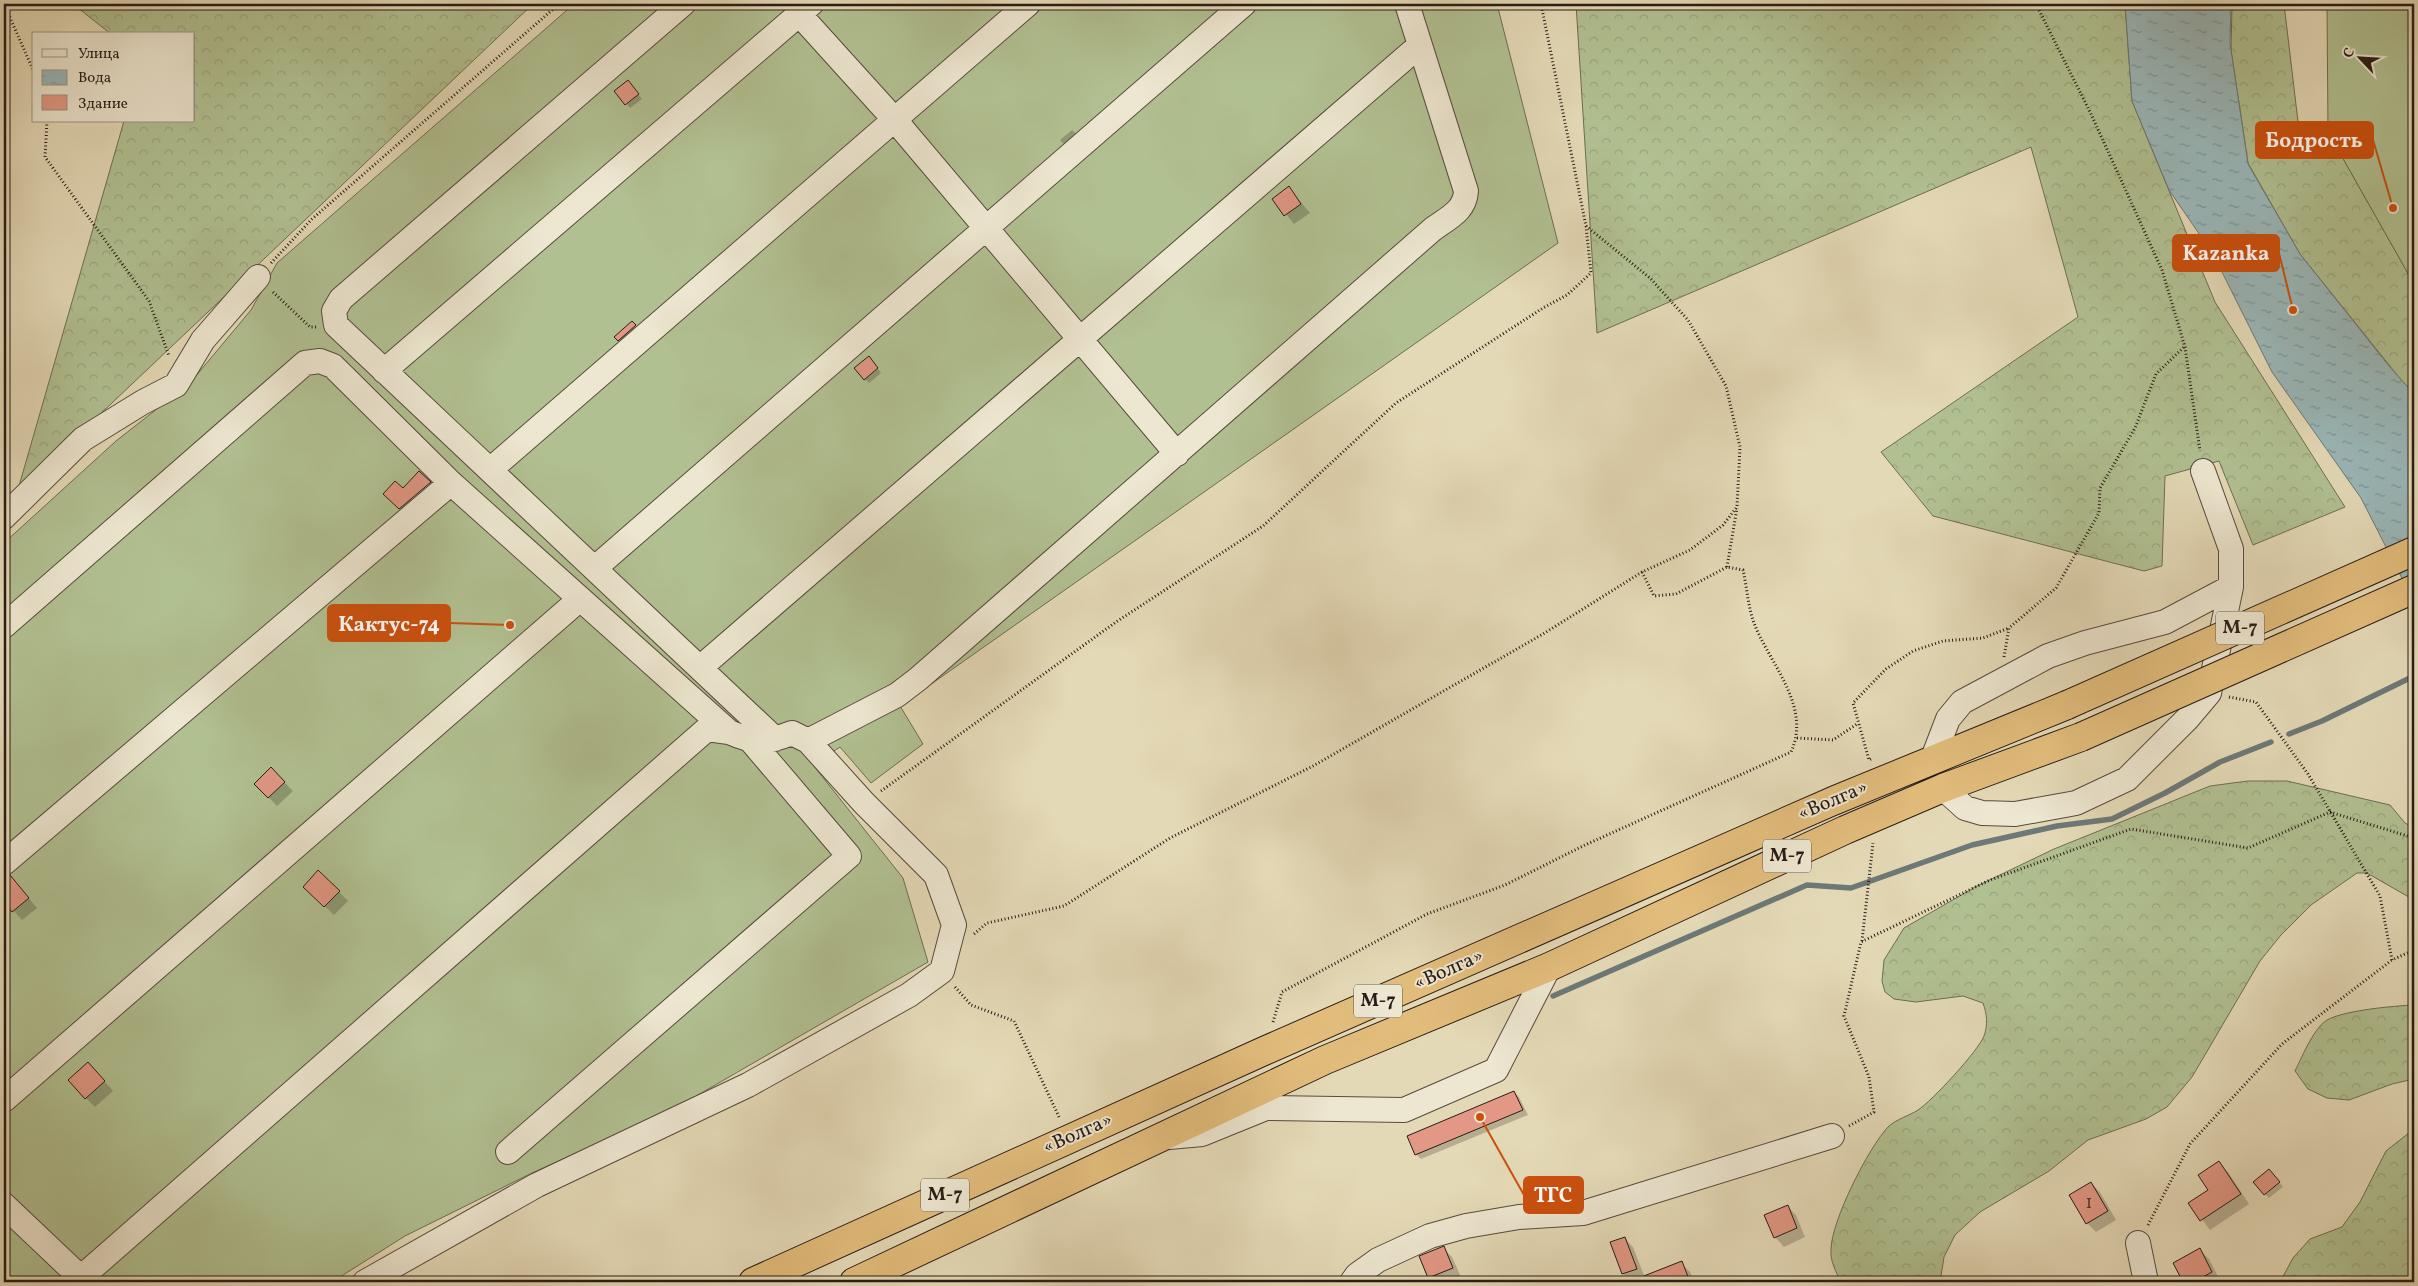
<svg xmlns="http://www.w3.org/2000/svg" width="2418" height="1286" font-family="Vollkorn,serif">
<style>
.forest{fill:url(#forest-crowns);stroke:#6c6e54}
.garden{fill:#b1c091;stroke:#6c6e54}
.water{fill:url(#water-ripples);stroke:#6c7978}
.shadow{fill:#0003}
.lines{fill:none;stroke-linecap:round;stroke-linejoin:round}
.stream{stroke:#6c7978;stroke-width:5.5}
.building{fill:#e29885;stroke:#281c17}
.minor-casing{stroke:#574b3f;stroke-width:26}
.highway-casing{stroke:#281c17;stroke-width:30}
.path{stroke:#281c17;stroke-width:3;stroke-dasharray:1 2.5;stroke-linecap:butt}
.minor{stroke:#ede6d0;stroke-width:24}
.highway{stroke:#e2bc7b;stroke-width:28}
.highway-bridge-casing{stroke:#281c17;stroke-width:30;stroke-linecap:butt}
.highway-bridge{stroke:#e2bc7b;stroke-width:28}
.labels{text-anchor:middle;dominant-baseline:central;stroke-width:4;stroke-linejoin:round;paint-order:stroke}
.number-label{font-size:18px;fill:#563b32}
.shield{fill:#ede6d0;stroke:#63594e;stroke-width:1}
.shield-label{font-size:19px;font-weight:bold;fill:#281c17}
.street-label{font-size:20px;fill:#281c17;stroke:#ede6d0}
.leader{fill:none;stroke:#cb500e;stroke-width:2}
.callout-dot{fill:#cb500e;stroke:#ede6d0;stroke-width:2}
.callout{fill:#cb500e;stroke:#cb500e;stroke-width:2}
.callout-label{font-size:21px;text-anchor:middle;font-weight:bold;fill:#fff}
</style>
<defs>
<pattern id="forest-crowns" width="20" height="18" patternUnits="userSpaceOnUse" patternTransform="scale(1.25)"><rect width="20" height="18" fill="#b1c091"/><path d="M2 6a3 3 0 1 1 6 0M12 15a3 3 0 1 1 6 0" fill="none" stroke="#98a47c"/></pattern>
<pattern id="water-ripples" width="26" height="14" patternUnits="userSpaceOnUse" patternTransform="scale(1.25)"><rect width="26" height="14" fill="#9ab7b8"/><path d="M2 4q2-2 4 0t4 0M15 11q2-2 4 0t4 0" fill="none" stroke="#7e9495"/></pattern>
</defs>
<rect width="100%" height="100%" fill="#e4d9b6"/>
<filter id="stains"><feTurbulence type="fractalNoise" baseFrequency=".004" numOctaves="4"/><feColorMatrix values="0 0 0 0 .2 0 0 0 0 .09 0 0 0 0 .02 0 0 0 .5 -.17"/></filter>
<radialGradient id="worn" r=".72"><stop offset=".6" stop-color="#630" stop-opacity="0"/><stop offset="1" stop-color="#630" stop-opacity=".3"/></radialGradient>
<path class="forest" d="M73,4h460l-516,489 107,-372h70v-87h-83z
M1576,4h549l7,97 83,201 130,205 -92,38 -34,-84 -54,15 -3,90 -18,5 -211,-55 -52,-64 197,-135 -47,-170 -434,186z
M2232,4h52l15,126 29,2 86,152v112l-114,-142 -52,-91 -17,-113z
M2248,781h39l103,24 15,18 9,5v72l-47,-27h-10l-46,32 -30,30 -21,26 -68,116 -25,30 -21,12 -58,21 -39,31 -69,41 -25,23 -11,22 -4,25h-99c-5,-10 -11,-21 -10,-32 0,-29 38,-103 57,-123 8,-8 21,-11 30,-17 13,-8 61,-60 66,-74 4,-11 3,-22 -1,-33l-20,-7 -47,6 -22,-3 -9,-7 -3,-11 2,-21 20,-32 73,-42 77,-37 156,-63z
M2414,1005v74l-22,5 -43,16 -22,-2 -19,-9 -13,-18c7,-14 20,-46 34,-52 19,-9 64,-13 85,-14z
M2414,1129v153h-134l13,-24 17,-19 32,-12 18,-25 26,-51z"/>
<path class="garden" d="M574,4h923l61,239 -658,463 23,38 -52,39 -31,-36 -27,18 90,113 25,84 -256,148 -140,63 -127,63 -73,46h-328v-739l112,-102 74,-58 61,-73 26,-47z
M2327,4h87v280l-86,-152z"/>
<path class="water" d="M2125,4h106l-1,39 18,121 52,90 89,112 25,28v208l-53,-104 -89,-126 -59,-118 -44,-64 -37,-89z"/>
<path class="shadow" d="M632,86l10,13 -12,9 -14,-17z
M1072,130l7,7 -12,10 -7,-7z
M1289,188l21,25 -16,11 -20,-25z
M632,323l7,7 -16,14 -7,-7z
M873,362l8,11 -12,10 -4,-4z
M431,484l8,8 -30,25 -24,-23 27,2 -3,6z
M271,769l22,22 -16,15 -21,-22z
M319,872l29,29 -14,14 -29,-28z
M11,877l26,31 -15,12 -18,-20v-18z
M97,1073l16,18 -18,16 -9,-9z
M1514,1092l5,5 9,18 -107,44 -5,-5z
M2219,1163l9,9 21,32 -39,26 -20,-27 19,-13z
M2273,1174l10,13 -14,11 -4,-4z
M2091,1183l9,9 16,28 -20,12 -9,-9z
M1787,1206l9,9 9,22 -21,10 -9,-10z
M1624,1238l9,9 12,31 -12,4 -10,-8z
M1443,1248l9,9 9,20 -13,5h-14l-5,-5z
M2200,1250l9,9 12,23h-37l-10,-19z
M1681,1263l9,9 5,10h-41l-3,-7z"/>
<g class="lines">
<path class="stream" d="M2289,734l33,-13 92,-45
M1553,996l254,-111 44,3 121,-43 85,-19 55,-7 53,-26 55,-31 51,-20"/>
</g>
<path class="building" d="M628,80l11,14 -14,11 -11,-14z
M1289,186l12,18 -17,12 -12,-17z
M632,321l4,4 -18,16 -4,-4z
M869,356l9,12 -14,12 -10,-12z
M419,471l12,11 -32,27 -16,-15 12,-13 8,7z
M271,767l14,15 -17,16 -14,-14z
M318,870l22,21 -16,16 -21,-20z
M10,875l19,23 -17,14 -8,-10v-26z
M88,1062l17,19 -20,18 -17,-19z
M1514,1091l9,19 -108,45 -8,-19z
M2219,1161l22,33 -41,27 -12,-18 20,-13 -10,-15z
M2269,1169l11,13 -16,13 -11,-13z
M2091,1182l17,29 -22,13 -17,-29z
M1788,1205l9,23 -23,10 -10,-23z
M1625,1237l12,32 -15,5 -12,-32z
M1444,1246l9,22 -25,10 -9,-22z
M2200,1248l12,24 -18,10h-11l-10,-19z
M1682,1261l8,21h-59v-1z"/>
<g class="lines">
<defs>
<path id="minor" d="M683,4l-342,295 -7,12 2,14 439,414
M799,14l95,105 283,335
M384,371l427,-367
M490,470l538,-466
M4,517l79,-78 60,-37 33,-17 27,-45 55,-63
M595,568l649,-564
M4,626l301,-263 15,-2 13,5 118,117 278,249c28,12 34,12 63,1l16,8 56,62 72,72 18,50 -12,46 -33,24 -161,90 -211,100 -172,97
M701,667l719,-622
M808,741l89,-46 21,-16 515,-450c15,-11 32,-18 33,-38l-59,-187
M1933,758l15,-39 14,-17 86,-46 37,-13 80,-21 66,-35
M1943,788l22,20 17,5 33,1 61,-11 51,-24 60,-60 22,-26 22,-106v-38l-28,-78
M4,863l447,-380
M4,1100l576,-501
M1169,1137l33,-3 64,-26 138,2 92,-40 53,-103
M508,1152l341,-296 -97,-114
M4,1205l77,73
M2138,1243l8,39
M76,1282l631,-553 22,3
M1352,1282l5,-7 21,-15 52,-24 36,-10 53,-9 64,-4 249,-77"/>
<path id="highway" d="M753,1282l511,-231 569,-250 234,-96
M854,1282l471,-222 224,-93 296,-137 98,-42 138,-51"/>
</defs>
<use href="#minor" class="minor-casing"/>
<use href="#highway" class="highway-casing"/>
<path class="path" d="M4,4l30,68
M2036,4l55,110 71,156 23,77 15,104
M47,121l-2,36 104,144 20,55
M271,263l41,-44 247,-215
M273,292l37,35h7
M1727,567l10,-59
M2004,657l5,-29 47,-40 43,-75 1,-25 35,-60 21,-54 28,-27
M2229,697l27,5 52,72 72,122 12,64 22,-10
M1797,738l36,2 24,-16
M1871,759l-2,1 -16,-57 33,-34 27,-18 30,-10 40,-3 26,-10
M881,791l235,-169 147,-96 133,-123 147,-95 24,-13 24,-22 -5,-47 -45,-222
M974,934l13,-11 77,-17 106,-68 143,-72 230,-132 99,-62 48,-22 33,-25 14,-18 3,-60 -14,-61 -38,-66 -38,-42 -64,-52
M1862,941l11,-98
M955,987l16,18 43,16 46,98
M1273,1022l9,-30 145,-78 78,-29 80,-40 206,-93c21,-46 -22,-89 -37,-129 -6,-16 -7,-36 -11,-53l-16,-3 -51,27 -22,2 -12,-24
M1849,1126l25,-14 -5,-35 -25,-61 17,-74 129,-62 141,-51 117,19 82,-36 84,26
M2148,1225l42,-81 92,-100 110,-84"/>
<use href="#minor" class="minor"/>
<use href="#highway" class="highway"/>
<defs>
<path id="highway-bridge" d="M2067,705l347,-154
M2081,737l333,-148"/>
</defs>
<use href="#highway-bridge" class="highway-bridge-casing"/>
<use href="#highway-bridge" class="highway-bridge"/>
</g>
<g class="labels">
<g class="number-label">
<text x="2089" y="1203">1</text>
</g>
<g class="shield">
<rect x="2216" y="611.5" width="48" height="33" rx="4"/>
<rect x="1763" y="839.5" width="48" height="33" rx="4"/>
<rect x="1354" y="984.5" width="48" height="33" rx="4"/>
<rect x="921" y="1178.5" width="48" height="33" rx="4"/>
</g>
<g class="shield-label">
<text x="2240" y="628">М-7</text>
<text x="1787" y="856">М-7</text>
<text x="1378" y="1001">М-7</text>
<text x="945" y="1195">М-7</text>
</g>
<g class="street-label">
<text transform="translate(1833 801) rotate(-23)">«Волга»</text>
<text transform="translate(1449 970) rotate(-24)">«Волга»</text>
<text transform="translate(1078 1134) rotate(-24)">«Волга»</text>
</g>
</g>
<path class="leader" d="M2393 208L2373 140M2293 310L2279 253M510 625L450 623M1480 1117L1524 1195"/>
<g class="callout-dot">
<circle cx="2393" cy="208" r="5"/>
<circle cx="2293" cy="310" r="5"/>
<circle cx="510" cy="625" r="5"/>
<circle cx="1480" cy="1117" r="5"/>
</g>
<g class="callout">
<rect x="2256" y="122" width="117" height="36" rx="5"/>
<rect x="2173" y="235" width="106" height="36" rx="5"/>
<rect x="328" y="605" width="122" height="36" rx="5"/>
<rect x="1524" y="1177" width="59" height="36" rx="5"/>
</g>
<g class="callout-label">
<text x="2314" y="147">Бодрость</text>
<text x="2226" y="260">Kazanka</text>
<text x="389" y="631">Кактус-74</text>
<text x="1553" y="1202">ТГС</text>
</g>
<rect width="2418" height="1286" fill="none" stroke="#e4d9b6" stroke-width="20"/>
<rect x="5" y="5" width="2408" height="1276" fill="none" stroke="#281c17" stroke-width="2.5"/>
<rect x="10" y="10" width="2398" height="1266" fill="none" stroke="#281c17"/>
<rect x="32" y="32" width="162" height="90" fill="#ede6d0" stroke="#9e9586"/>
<rect x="42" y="49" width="25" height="8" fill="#ede6d0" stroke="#9e9586"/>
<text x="78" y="58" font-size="15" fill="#281c17">Улица</text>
<rect x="42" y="70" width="25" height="15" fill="url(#water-ripples)" stroke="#9e9586"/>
<text x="78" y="82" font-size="15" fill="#281c17">Вода</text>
<rect x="42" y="95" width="25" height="15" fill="#e29885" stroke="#9e9586"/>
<text x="78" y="108" font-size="15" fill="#281c17">Здание</text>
<g transform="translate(2360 58) rotate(295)" stroke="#ede6d0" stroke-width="4" paint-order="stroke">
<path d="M0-4L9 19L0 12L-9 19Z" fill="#281c17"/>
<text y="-8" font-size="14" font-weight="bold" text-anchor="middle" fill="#281c17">С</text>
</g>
<rect width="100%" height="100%" filter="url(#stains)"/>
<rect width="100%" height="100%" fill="url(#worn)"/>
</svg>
